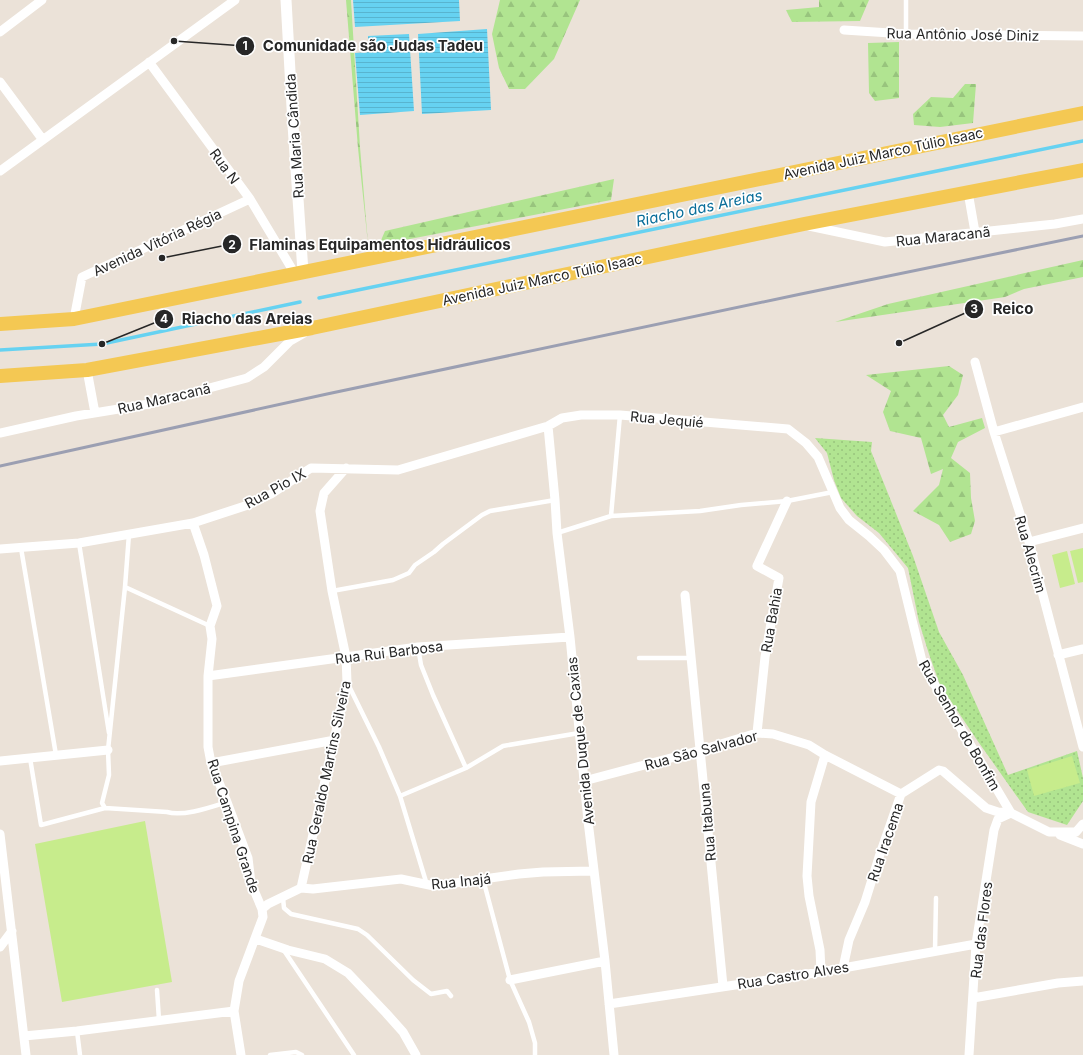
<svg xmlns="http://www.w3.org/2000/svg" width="1083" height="1055" font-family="Inter,sans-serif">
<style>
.forest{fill:url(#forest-firs)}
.park{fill:url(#park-dots)}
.pitch{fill:#c7ec8c}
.water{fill:url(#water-rules)}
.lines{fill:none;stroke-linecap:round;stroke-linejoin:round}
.stream{stroke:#66d2f1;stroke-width:3.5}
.service{stroke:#fff;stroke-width:4.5}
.minor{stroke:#fff;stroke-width:9}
.tertiary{stroke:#fff;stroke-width:11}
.primary{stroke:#f4c853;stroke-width:14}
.rail{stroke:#9b9fb2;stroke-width:3}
.labels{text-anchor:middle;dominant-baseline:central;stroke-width:3.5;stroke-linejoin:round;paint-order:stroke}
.street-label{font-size:14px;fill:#272727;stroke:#fff}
.water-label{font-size:15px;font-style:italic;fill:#096d99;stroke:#fff}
.leader{fill:none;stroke:#272727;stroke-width:1.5}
.callout-dot{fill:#272727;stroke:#fff;stroke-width:1.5}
.mark-label{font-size:12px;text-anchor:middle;font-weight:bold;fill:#fff}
.callout-label{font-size:15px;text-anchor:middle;font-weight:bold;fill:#272727;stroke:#fff;stroke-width:3.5;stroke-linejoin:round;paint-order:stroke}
</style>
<defs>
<pattern id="forest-firs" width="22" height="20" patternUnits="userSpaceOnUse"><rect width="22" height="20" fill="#b1e491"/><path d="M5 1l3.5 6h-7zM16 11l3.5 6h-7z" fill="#98c47d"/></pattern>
<pattern id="park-dots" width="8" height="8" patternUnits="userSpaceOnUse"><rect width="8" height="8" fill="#b1e491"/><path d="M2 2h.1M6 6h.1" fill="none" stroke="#98c47d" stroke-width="1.8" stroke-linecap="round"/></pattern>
<pattern id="water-rules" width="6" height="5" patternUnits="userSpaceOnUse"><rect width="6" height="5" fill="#66d2f1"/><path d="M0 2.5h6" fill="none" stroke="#58b4cf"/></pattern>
</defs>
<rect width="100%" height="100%" fill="#ebe2d8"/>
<path class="forest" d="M346,0h5l9,147 8,97 -10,-96z
M500,0h80l-26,59 -29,30h-16l-10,-21 -7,-34z
M819,0h50l-9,21 -68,1 -6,-12 33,-3z
M899,42v56l-24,3 -6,-8 -1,-50z
M965,84h11l-3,39 -33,4 -26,-2 -1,-11 18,-17 22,1z
M614,179l-3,21 -232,45 6,-14z
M1083,260v17l-59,12 -19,8 -170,25 53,-18z
M949,366l14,9 -5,20 -15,20 6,12 33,-9 3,10 -27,14 -7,16 19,15 1,25 4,23 -4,13 -21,8 -11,-17 -26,-14 26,-26 4,-16 -12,5 -10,-36 -31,-7 -7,-19 8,-21 -25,-16z"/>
<path class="park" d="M815,438l57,4 -1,9 42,105 26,76 24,43 45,100 69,-24 6,27v23l-16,24 -39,-13 -51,-72 -37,-55 -11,-31 -10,-32 -11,-54 -29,-35 -22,-17 -16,-18 -7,-18 -7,-27z"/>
<path class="pitch" d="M1083,548v34l-5,1 -8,-32z
M1067,551l8,33 -15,4 -8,-33z
M1072,756l8,27 -46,13 -7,-26z
M145,821l27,161 -110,20 -27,-158z"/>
<path class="water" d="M353,0h106l1,21 -105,6z
M487,29l4,81 -69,4 -4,-80z
M409,34l5,77 -54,4 -5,-62 14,-1 -1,-16z"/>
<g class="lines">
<path class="stream" d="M319,298l764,-157
M0,350l102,-6 198,-42"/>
<path class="service" d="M906,34v-34
M611,516l9,-101
M557,533l54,-17 89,-5 41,-6 46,-4 46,-9
M129,534l-4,53 -17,163 1,25 -7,28 3,5 62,4c16,5 44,-5 60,-10
M79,543l30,190
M21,548l35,207
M125,587l85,39
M332,591l61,-11 16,-7 6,-8 19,-13 9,-8 39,-29 8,-4 65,-11
M418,647l3,18 12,30 33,73
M639,658h53
M348,684l31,63 21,49 27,89
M30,758l11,67 64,-17
M400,796l66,-28 37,-22 76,-13
M483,879l27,101 19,42 6,21v12
M283,898l1,10 7,6 67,15 9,6 46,45 18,14 16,-3 4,5
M283,949l71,106
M935,951l1,-53
M157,990l2,30
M77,1031l3,24
M270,1055l26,-3 6,3"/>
<path class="minor" d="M844,30l62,4 177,2
M0,32l42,-32
M149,62l101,137 45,75
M0,82l43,58
M0,171l235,-171
M968,192l7,40
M809,226l76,16 170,-18 28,-5
M74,319l8,-42 168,-78
M975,362l19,70 35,110 54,205
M87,370l8,43
M548,426l7,74 2,33 13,104 18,184 17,140 9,94
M994,432l89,-25
M0,433l76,-17 73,-12 98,-26 17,-11 26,-26 14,-8
M193,523l11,32 13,51 -7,20 2,13 -4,37v71l3,16 16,39 21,56 3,25 11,26 1,8 -24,64 -5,30 7,44
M1029,542l54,-14
M0,549l79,-6 114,-20 55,-18 23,-11 40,-26 87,2 150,-44 14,-8 19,-3h39l168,14 18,14 12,14 22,51 9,12 20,16 15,14 16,21 23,94 88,148 38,19h27l7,-8
M685,595l38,391
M1058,655l25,-6
M208,676l210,-29 152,-10
M757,733l8,-76 14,-79 -22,-12 30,-65
M0,761l108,-11
M211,763l124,-23
M584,781l117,-31 56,-17 16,1 36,11 16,10 76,39
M0,834l26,221
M1060,835l23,9
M301,888l46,-206 -1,-25 -14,-66 -12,-80 4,-18 22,-25
M262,909l6,-5 33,-16 12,1 88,-10 33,7 85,-12 24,-2 50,-1
M256,939l32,11 37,9 23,14 38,40 17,19 13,23
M0,947l12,-16
M843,968l6,-28 16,-38 14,-45 22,-63 38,-24 4,1 43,37 12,4 13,1
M821,972l-1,-22 -11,-54 -2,-20 4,-74 14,-47
M510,980l95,-19
M973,998l85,-15 25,-2
M609,1004l212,-32 155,-28
M24,1036l53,-5 157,-20
M969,1055l7,-111 18,-114 4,-11 11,-5"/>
<path class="tertiary" d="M286,0l7,125 10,147"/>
<path class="primary" d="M0,324l74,-5 1009,-206
M0,376l87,-6 225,-42 492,-104 279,-54"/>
<path class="rail" d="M0,466l327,-72 474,-100 282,-58"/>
</g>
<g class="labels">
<g class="street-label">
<text transform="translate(963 34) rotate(1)">Rua Antônio José Diniz</text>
<text transform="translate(294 136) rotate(-94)">Rua Maria Cândida</text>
<text transform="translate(883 153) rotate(-12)">Avenida Juiz Marco Túlio Isaac</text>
<text transform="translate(225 166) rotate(54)">Rua N</text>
<text transform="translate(943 236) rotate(-6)">Rua Maracanã</text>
<text transform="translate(157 242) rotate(-25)">Avenida Vitória Régia</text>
<text transform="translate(542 279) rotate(-12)">Avenida Juiz Marco Túlio Isaac</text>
<text transform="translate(164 398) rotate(-13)">Rua Maracanã</text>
<text transform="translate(667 419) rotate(5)">Rua Jequié</text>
<text transform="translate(275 488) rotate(-29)">Rua Pio IX</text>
<text transform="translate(1031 554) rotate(74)">Rua Alecrim</text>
<text transform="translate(771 620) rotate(-80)">Rua Bahia</text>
<text transform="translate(389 652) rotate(-7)">Rua Rui Barbosa</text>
<text transform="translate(960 725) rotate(60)">Rua Senhor do Bonfim</text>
<text transform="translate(580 741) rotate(-96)">Avenida Duque de Caxias</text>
<text transform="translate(701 750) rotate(-15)">Rua São Salvador</text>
<text transform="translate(326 772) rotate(-78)">Rua Geraldo Martins Silveira</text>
<text transform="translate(707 822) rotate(-95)">Rua Itabuna</text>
<text transform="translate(234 826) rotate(72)">Rua Campina Grande</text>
<text transform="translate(885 842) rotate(-71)">Rua Iracema</text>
<text transform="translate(461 881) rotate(-6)">Rua Inajá</text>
<text transform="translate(981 930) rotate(-83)">Rua das Flores</text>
<text transform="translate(793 975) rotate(-9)">Rua Castro Alves</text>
</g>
<g class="water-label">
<text transform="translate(699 208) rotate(-12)">Riacho das Areias</text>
</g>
</g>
<path class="leader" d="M174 41L245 46M162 258L232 244M899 343L974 309M102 344L164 319"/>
<g class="callout-dot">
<circle cx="174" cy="41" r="4"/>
<circle cx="162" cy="258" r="4"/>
<circle cx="899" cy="343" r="4"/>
<circle cx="102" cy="344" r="4"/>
<circle cx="245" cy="46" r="10"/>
<circle cx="232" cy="244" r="10"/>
<circle cx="974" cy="309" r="10"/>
<circle cx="164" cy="319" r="10"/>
</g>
<g class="mark-label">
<text x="245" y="50">1</text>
<text x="232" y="249">2</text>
<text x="974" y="313">3</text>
<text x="164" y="323">4</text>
</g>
<g class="callout-label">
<text x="373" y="51">Comunidade são Judas Tadeu</text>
<text x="380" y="250">Flaminas Equipamentos Hidráulicos</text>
<text x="1013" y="314">Reico</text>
<text x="247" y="324">Riacho das Areias</text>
</g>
</svg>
